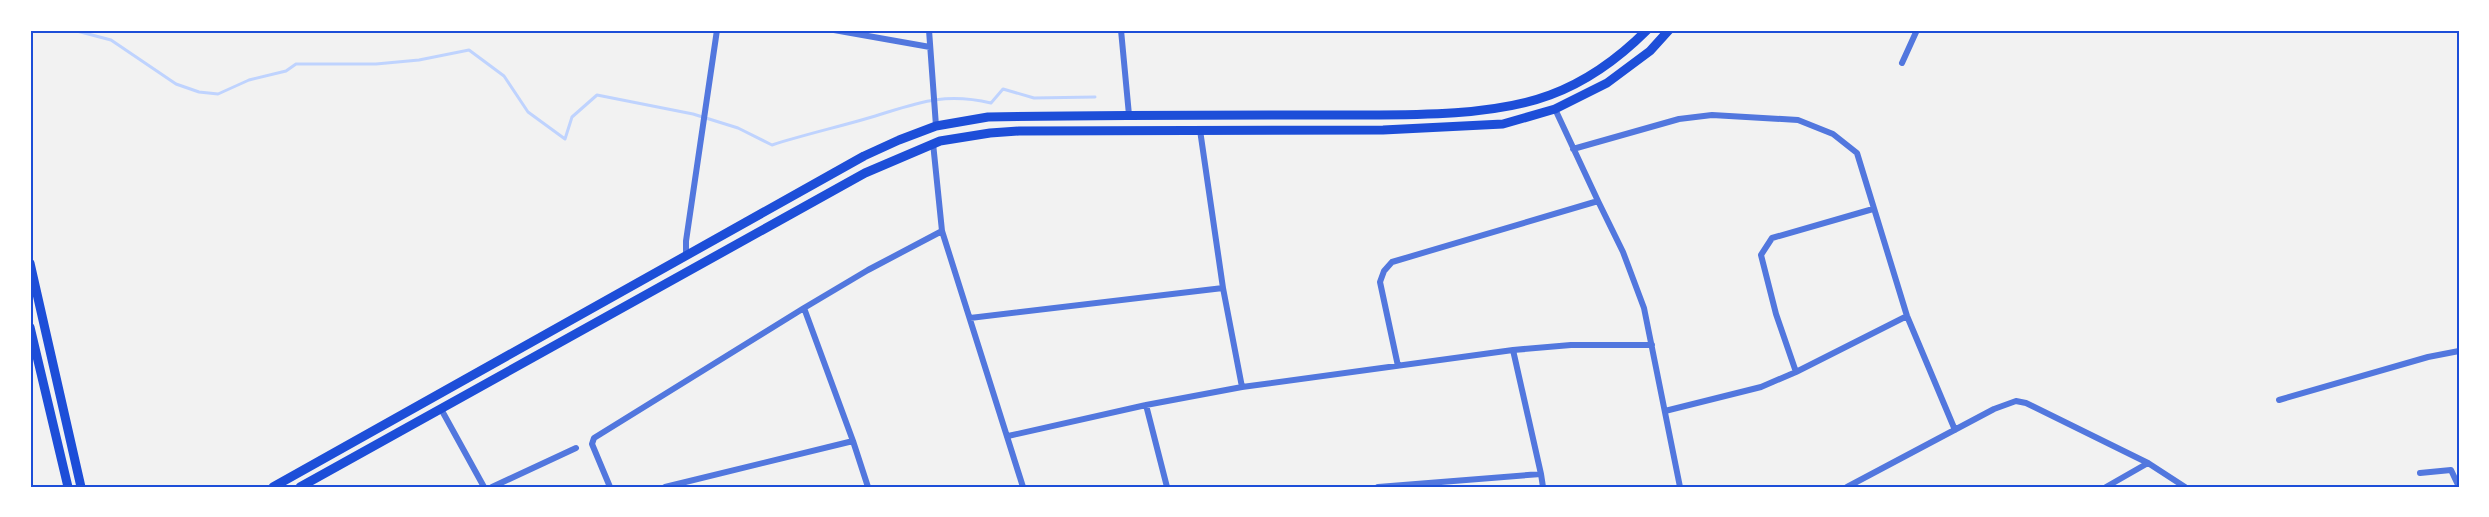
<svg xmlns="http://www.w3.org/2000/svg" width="2489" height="517" font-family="'Roboto Serif',serif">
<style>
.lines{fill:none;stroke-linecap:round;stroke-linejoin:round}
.stream{stroke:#bfd3fe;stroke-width:3}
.minor{stroke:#5277de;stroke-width:6}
.primary{stroke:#1d4ed8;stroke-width:9}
.neatline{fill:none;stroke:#1d4ed8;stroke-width:2}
</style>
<rect width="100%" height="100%" fill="#f2f2f2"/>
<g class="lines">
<path class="stream" d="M73,30l38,10 65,44 23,8 19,2 31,-14 37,-9 10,-7h80l43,-4 50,-10 35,26 24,36 37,27 7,-22 25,-22 96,19 45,14 34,17c31,-10 62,-17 93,-26 48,-14 75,-28 126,-16l12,-14 31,9 61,-1"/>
<path class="minor" d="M834,30l96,17
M929,30l7,96
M1121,30l8,85
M1902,63l15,-33
M1573,149l106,-30 33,-4 86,5 35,14 24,19 50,163 48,114
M1598,201l25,51 21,56 36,179
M1873,209l-101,29 -11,17 15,59 20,58 111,-56
M942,231l81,256
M686,256v-15l31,-211
M970,318l253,-30 -23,-158
M1513,350l58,-5h81
M1398,366l-18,-84 4,-11 8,-9 206,-61 -43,-92
M1242,387l271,-37 28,124 -163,13
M2279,400l149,-43 31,-6
M1146,405l21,82
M441,409l43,78
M1665,411l96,-24 35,-15
M1008,436l138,-31 96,-18 -19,-99
M853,441l15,46
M2420,473l31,-3 8,17
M1541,474l2,13
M492,487l84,-39
M610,487l-18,-43 2,-6 210,-130
M665,487l188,-46 -49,-133 64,-38 74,-39 -9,-88
M1847,487l147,-78 22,-8 10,2 122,60 37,24
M2106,487l42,-24"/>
<path class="primary" d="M30,263l51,224
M30,327l38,160
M273,487l591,-331 35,-16 37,-14 52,-9c108,-2 215,-2 323,-2 71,-1 172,5 239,-20 38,-14 69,-37 97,-65
M300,487l565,-314 75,-32 50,-8 29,-2 364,-1 120,-6 52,-15 52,-26 43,-32 19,-21"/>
</g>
<rect width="2489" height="517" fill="none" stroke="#ffffff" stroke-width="63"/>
<rect x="32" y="32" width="2426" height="454" class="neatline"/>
</svg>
